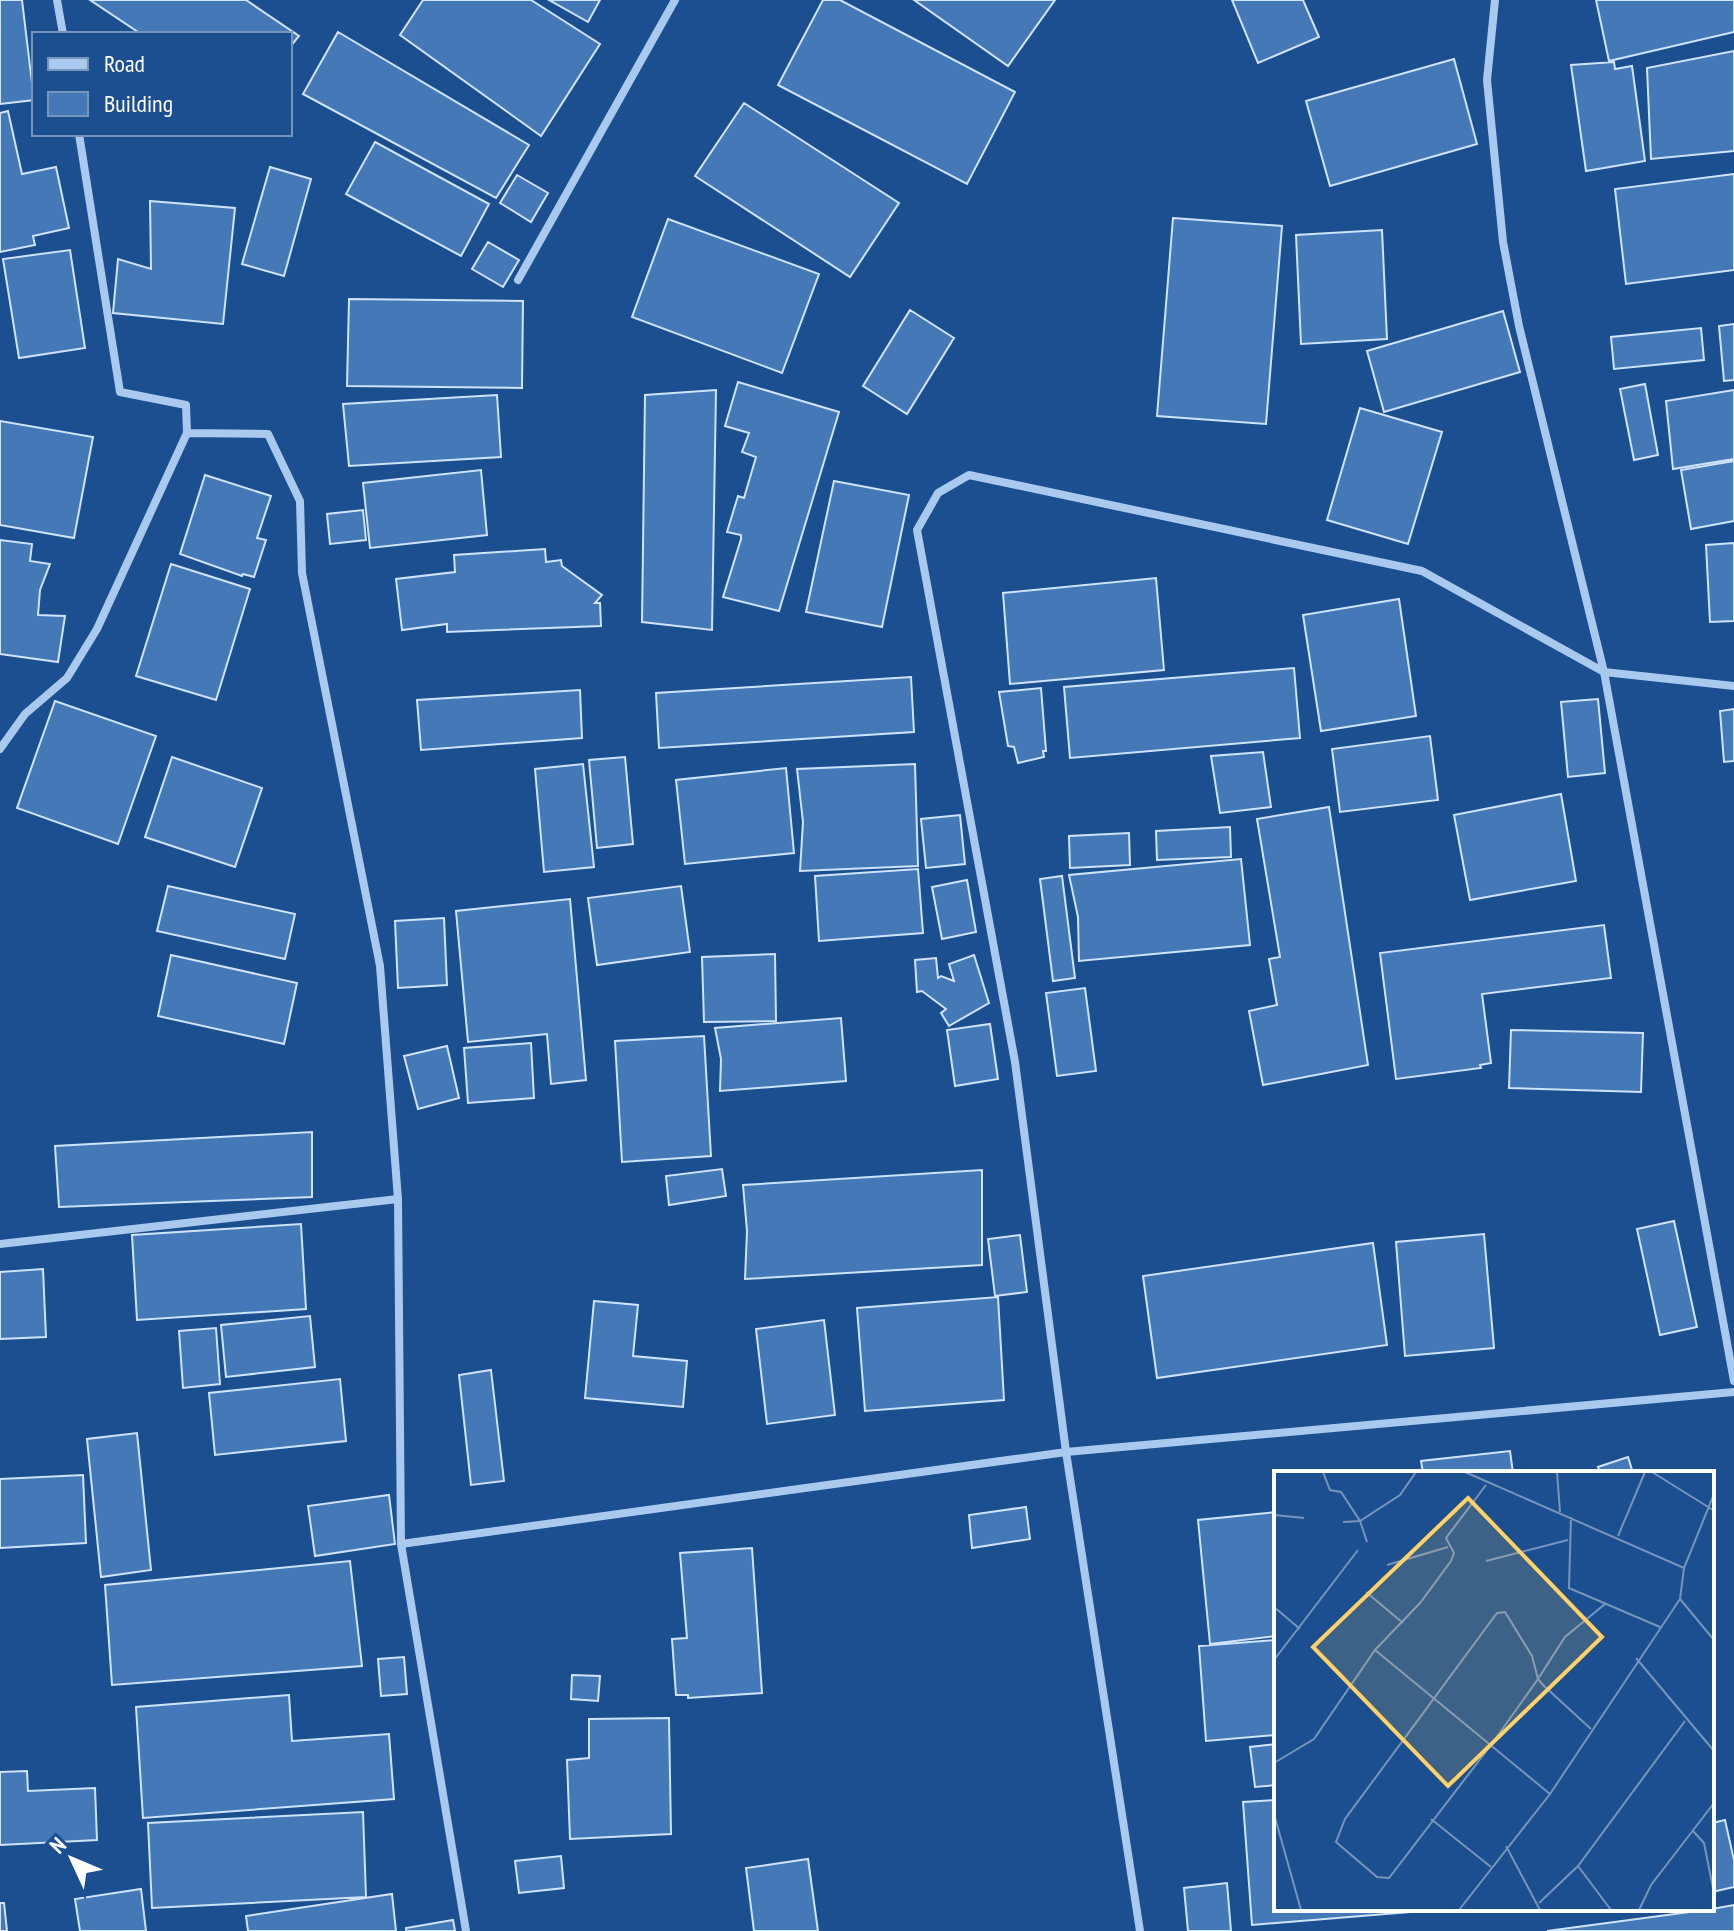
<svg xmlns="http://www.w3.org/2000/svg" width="1734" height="1931" font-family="'PT Sans Narrow',sans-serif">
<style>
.building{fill:#4478b7;stroke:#cfe3fa;stroke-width:2}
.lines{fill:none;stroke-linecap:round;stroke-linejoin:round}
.street{stroke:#a9c9ee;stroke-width:8}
.inset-road{fill:none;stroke:#7695bc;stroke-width:2}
.view{fill:#ffd166;fill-opacity:0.15;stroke:#ffd166;stroke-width:4}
.inset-edge{fill:none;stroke:#fff;stroke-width:4}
</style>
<rect width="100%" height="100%" fill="#1b4f8f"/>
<path class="building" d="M0,0h22l12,100 -34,4z
M90,0h156l53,36 -9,11v-13h-149z
M423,0h108l69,44 -59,92 -141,-101z
M549,0h51l-12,22z
M823,0h17l175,92 -48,92 -189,-99z
M914,0h141l-47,66z
M1232,0h71l16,37 -61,26z
M1596,0h138v32l-125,29z
M338,32l191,113 -33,53 -193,-104z
M1734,51v100l-83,8 -4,-91z
M1454,59l23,85 -147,42 -24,-85z
M1614,62l1,7 17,-3 13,95 -59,10 -15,-106z
M744,103l155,100 -49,74 -155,-101z
M8,111l14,63 34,-7 13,61 -36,8 2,9 -35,7v-139z
M375,142l114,62 -28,52 -115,-62z
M270,167l41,12 -27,97 -42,-12z
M1734,174v96l-108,14 -11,-95z
M517,175l31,18 -17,29 -31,-19z
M150,201l85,7 -12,116 -110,-11 5,-54 33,10z
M1173,218l109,8 -16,198 -109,-8z
M668,219l151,55 -37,99 -150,-56z
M1382,230l5,109 -86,5 -5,-109z
M488,242l31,18 -16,27 -31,-18z
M70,250l15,98 -66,10 -16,-99z
M349,299l174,2 -1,87 -175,-2z
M910,310l44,28 -47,76 -44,-28z
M1503,311l17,61 -136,40 -17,-61z
M1734,324v56l-10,1 -5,-55z
M1701,328l3,32 -90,9 -3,-32z
M738,382l101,30 -60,199 -56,-14 18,-58v-4l-14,-3 11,-36 6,2 12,-41 -14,-5 7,-19 -24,-7z
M1645,384l13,71 -24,5 -14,-71z
M716,390l-4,240 -70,-8 3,-227z
M1734,390v69l-61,10 -7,-68z
M497,395l4,62 -152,9 -6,-62z
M1360,408l82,24 -34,112 -81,-24z
M0,421l93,16 -19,101 -74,-13z
M1734,461v60l-43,8 -10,-59z
M481,470l6,65 -117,13 -7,-65z
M205,475l66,21 -14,42 9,2 -12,37 -11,-3 -1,2 -62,-22z
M834,481l75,14 -27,132 -76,-15z
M363,510l3,30 -36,4 -3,-30z
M0,540l32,4 -2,17 20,3 -10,26 -2,25 27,1 -7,46 -58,-8z
M1734,543v78l-24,1 -4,-77z
M545,549l1,13 15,-2 1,6 40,29 -7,8h5l1,23 -154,6v-8l-45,6 -6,-51 59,-7 -1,-17z
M171,564l79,25 -34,111 -80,-24z
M1156,578l8,92 -154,14 -7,-91z
M1399,599l17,117 -95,15 -18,-116z
M1294,668l6,70 -230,20 -6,-71z
M911,677l3,55 -255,16 -3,-55z
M1041,688l5,63h-3l1,6 -26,6 -4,-16 -6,-1 -9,-54z
M580,690l2,48 -161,12 -4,-50z
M1598,699l7,74 -37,4 -7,-75z
M55,701l101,35 -38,108 -101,-36z
M1734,709v52l-10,1 -4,-51z
M1430,736l8,64 -98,12 -8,-63z
M1263,752l8,55 -51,6 -9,-57z
M172,757l90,31 -27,79 -90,-30z
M625,757l8,87 -36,4 -8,-88z
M583,764l11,103 -50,5 -9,-103z
M915,764l3,102 -118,5 3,-49 -6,-53z
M786,768l8,85 -109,11 -9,-84z
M1561,794l15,87 -106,19 -16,-85z
M1329,807l39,258 -105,20 -14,-74 28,-6 -8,-46 11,-2 -23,-138z
M960,815l5,49 -39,4 -5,-49z
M1230,827l1,30 -74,3 -1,-29z
M1129,833l1,32 -60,3 -1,-32z
M1241,859l9,86 -171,16 -1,-44 -9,-42z
M918,869l5,64 -104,8 -4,-65z
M1062,876l13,102 -22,3 -13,-102z
M967,880l9,52 -34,7 -10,-52z
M168,886l127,28 -10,45 -128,-28z
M681,886l9,66 -93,13 -9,-67z
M570,899l16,181 -35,4 -4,-50 -79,8 -12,-131z
M444,918l3,67 -49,3 -3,-67z
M1604,925l7,53 -129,16 9,69 -11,2 1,3 -85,11 -16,-126z
M775,954l1,67 -72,1 -2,-65z
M171,955l126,28 -13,61 -126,-28z
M974,955l15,48 -40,23 -8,-13 5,-4 -24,-18 -5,1 -2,-32 21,-2 2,20 3,-2 13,5 -5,-17z
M1085,988l11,83 -39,5 -11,-83z
M841,1018l5,63 -126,10 1,-32 -6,-31z
M990,1024l8,55 -43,7 -8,-56z
M1511,1030l132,3 -2,59 -132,-4z
M704,1036l7,120 -89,6 -7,-121z
M531,1043l3,55 -66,5 -4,-55z
M447,1046l12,52 -41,11 -14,-53z
M312,1132v65l-253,10 -4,-61z
M722,1169l4,27 -57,9 -3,-29z
M982,1170v95l-237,14 2,-48 -4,-46z
M1674,1221l23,106 -37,8 -23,-106z
M301,1224l5,85 -169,11 -5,-85z
M1484,1234l10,114 -89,8 -9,-114z
M1020,1235l7,57 -32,4 -7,-57z
M1373,1243l14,102 -230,33 -14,-102z
M43,1269l3,68 -46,2v-67z
M998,1297l6,103 -139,11 -8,-103z
M594,1301l44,4 -5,51 54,5 -4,46 -98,-9z
M310,1316l5,51 -89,10 -5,-52z
M824,1320l11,95 -68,9 -11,-95z
M216,1328l4,56 -37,4 -4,-57z
M491,1370l13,111 -33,4 -12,-110z
M340,1379l6,62 -131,14 -6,-62z
M137,1433l14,137 -50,7 -14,-138z
M1510,1451l3,22h-90l-2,-12z
M1628,1457l5,16h-33l-2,-6z
M83,1475l3,68 -86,5v-69z
M389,1495l6,49 -80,12 -7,-50z
M1026,1507l4,32 -58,9 -3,-33z
M1276,1512v124l-66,8 -12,-124z
M752,1548l10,145 -74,5v-3h-12l-4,-56 15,-1 -7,-85z
M350,1561l12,105 -250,19 -7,-100z
M1276,1640v95l-70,6 -7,-95z
M404,1657l3,37 -26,2 -3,-37z
M572,1675l28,1 -2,25 -27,-2z
M289,1695l3,46 97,-7 5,65 -251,19 -7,-111z
M669,1718l2,116 -101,5 -3,-79 22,-2v-39z
M1276,1744v41l-21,2 -5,-40z
M27,1771l1,20 67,-3 2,52 -97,5v-73z
M1276,1800v109h171l-195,16 -9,-123z
M363,1812l3,85 -214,11 -4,-85z
M1725,1820l9,40v27l-22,5v-69z
M561,1856l3,32 -45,5 -4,-32z
M808,1859l10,72h-64l-8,-63z
M1227,1883l4,48h-43l-4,-43z
M141,1889l5,42h-66l-5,-32z
M392,1894l4,37h-148l-2,-15z
M0,1903h4l3,28h-7z
M1734,1905v26h-187l165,-22z
M453,1920l2,11h-49v-3z"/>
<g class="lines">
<path class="street" d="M57,0l6,34
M1495,0l-8,80 16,162 16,84 85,346 130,709
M79,134l41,258 66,13 1,28 81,1 32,67 2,72 78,393 18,233 3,345 65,387
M518,280l157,-280
M0,749l25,-35 42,-36 30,-49 90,-196
M0,1244l398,-45
M401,1544l665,-92 668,-60
M1140,1931l-74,-479 -51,-390 -98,-532 21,-37 31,-18 453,96 182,101 130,14"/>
</g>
<g transform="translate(1274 1471)">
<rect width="440" height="440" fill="#1b4f8f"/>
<path class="inset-road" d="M49,1l7,18 11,2 19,29 7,21M191,1l219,96M283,1l3,40M378,1l61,38M0,44l30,3M297,46l-2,71 91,39M69,51l17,-1 40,-26 16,-23M344,65l27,-64M212,90l82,-21M113,94l61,-18M92,121l37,31M406,128l34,41M0,136l26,22M101,179l175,144M362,187l78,93M0,189l84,-110M317,258l-48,-44 -5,-6 -6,-23 -27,-44 -8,1 -152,206 -9,23 41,35 12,1 102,-133 47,-66 27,-42 40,-33M0,292l40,-24 61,-89 45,-47 31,-42 3,-8 -8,-15 40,-53M0,343l27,96M157,348l60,48M419,360l11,12 10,50M232,375l34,64M304,395l33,44M265,432l39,-37 107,-145M185,439l91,-116 130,-195 4,-31 30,-74M365,439l12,-25 63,-82"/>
<path class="view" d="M194,27l134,139 -154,149 -135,-139z"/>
<rect width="440" height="440" class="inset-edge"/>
</g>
<rect x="32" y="32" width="260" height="104" fill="#1b4f8f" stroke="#7695bc" stroke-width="2"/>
<rect x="48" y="58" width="40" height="12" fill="#a9c9ee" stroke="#7695bc" stroke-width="2"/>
<text x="104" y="72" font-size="24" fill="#ffffff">Road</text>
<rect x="48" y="92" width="40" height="24" fill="#4478b7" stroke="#7695bc" stroke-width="2"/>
<text x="104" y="112" font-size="24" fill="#ffffff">Building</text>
<g transform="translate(72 1859) rotate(314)" stroke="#1b4f8f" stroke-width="6" paint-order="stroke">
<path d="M0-6L14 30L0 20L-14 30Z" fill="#ffffff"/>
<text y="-12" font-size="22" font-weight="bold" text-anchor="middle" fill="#ffffff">N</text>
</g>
</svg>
